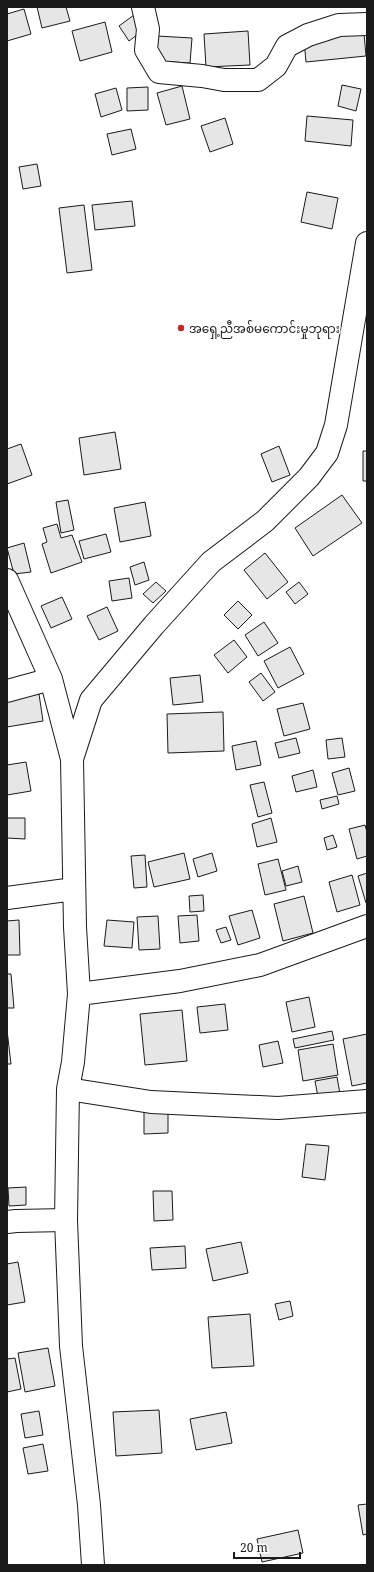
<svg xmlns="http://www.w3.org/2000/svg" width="374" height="1572" font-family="'Noto Serif','Noto Sans Myanmar',serif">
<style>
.building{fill:#e6e6e6;stroke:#1a1a1a}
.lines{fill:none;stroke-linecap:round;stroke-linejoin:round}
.minor-casing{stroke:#1a1a1a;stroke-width:24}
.minor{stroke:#fff;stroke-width:22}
.poi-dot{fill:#c62828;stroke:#fff;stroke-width:1.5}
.labels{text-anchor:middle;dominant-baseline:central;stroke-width:3;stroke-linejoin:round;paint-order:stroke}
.poi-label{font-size:12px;fill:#1a1a1a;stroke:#fff;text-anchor:start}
</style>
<rect width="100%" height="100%" fill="#fff"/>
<path class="building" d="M37,7h29l4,14 -28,7z
M24,9l7,25 -24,7v-27z
M138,12l3,20 -12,9 -10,-15z
M105,22l7,30 -32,9 -8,-30z
M248,31l2,34 -44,2 -2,-33z
M364,33l2,23 -60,6 -2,-22z
M157,36l35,2 -2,25 -34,-2z
M342,85l19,4 -5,22 -18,-5z
M182,86l8,33 -24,6 -9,-32z
M148,87v23l-21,1v-23z
M116,88l6,22 -21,7 -6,-23z
M307,116l46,4 -2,26 -46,-5z
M225,118l8,26 -23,8 -9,-26z
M131,129l5,20 -24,6 -5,-21z
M37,164l4,22 -18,3 -4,-22z
M307,192l31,6 -6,31 -31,-7z
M132,201l3,25 -40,4 -3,-25z
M84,205l8,65 -25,3 -8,-65z
M115,432l6,37 -37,6 -5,-37z
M21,444l11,31 -25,9v-35z
M279,446l11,29 -18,7 -11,-28z
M363,451h4v30h-4z
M342,495l20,28 -49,33 -18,-28z
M68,500l6,30 -13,3 -5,-31z
M145,502l6,34 -31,6 -6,-34z
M57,524l4,14 11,-3 10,27 -31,11 -9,-29 5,-2 -4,-14z
M106,534l5,18 -27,7 -5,-18z
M24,543l7,29 -17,2 -7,-26z
M265,553l23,29 -21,17 -23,-29z
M144,562l5,18 -14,5 -5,-18z
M129,578l3,20 -20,3 -3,-20z
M156,582l10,9 -13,12 -10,-9z
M299,582l9,12 -13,10 -9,-12z
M62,597l10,22 -21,9 -10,-22z
M238,601l14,14 -14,14 -14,-14z
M107,607l11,24 -19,9 -12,-24z
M264,622l14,21 -20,13 -13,-21z
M234,640l13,17 -19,16 -14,-18z
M290,647l14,27 -26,14 -14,-27z
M261,673l14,19 -12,9 -14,-19z
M200,675l3,27 -30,3 -3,-27z
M39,694l4,27 -36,6v-28z
M303,703l7,26 -26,7 -7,-27z
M223,712l1,39 -56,2 -1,-39z
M296,738l4,15 -21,5 -4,-15z
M342,738l3,19 -17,2 -2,-19z
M256,741l5,24 -25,5 -4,-24z
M26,762l5,29 -24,4v-30z
M349,768l6,23 -17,4 -6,-22z
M313,770l4,17 -21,5 -4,-16z
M264,782l8,31 -14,4 -8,-32z
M337,796l2,8 -17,5 -2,-9z
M7,818h18v21l-18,-1z
M271,818l6,24 -20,5 -5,-23z
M365,825l2,7v24l-10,3 -8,-30z
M333,835l4,12 -10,3 -3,-12z
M184,853l6,26 -36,8 -6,-25z
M212,853l5,18 -19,6 -5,-18z
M145,855l2,32 -13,1 -3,-32z
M278,859l8,31 -21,5 -7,-31z
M298,866l4,16 -16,4 -4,-15z
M367,873v30h-1l-8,-27z
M352,875l8,30 -23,7 -8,-30z
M203,895l1,16 -14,1 -1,-16z
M304,896l9,37 -30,8 -9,-37z
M252,910l8,28 -22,7 -9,-29z
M197,915l2,26 -19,2 -2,-27z
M158,916l2,33 -21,1 -2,-33z
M19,920l1,35h-13v-34z
M107,920l27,2 -2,26 -28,-2z
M226,927l5,13 -10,3 -5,-13z
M7,974h4l3,34h-7z
M309,997l6,30 -23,5 -6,-30z
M225,1004l3,26 -28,3 -3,-26z
M182,1010l5,51 -42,4 -5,-51z
M7,1030l4,34h-4z
M332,1031l2,9 -39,8 -2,-9z
M367,1034v49l-15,3 -9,-47z
M278,1041l5,22 -20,4 -4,-22z
M333,1044l5,31 -35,6 -5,-31z
M337,1077l3,17 -22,3 -3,-16z
M168,1107v26l-24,1v-26z
M306,1144l23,2 -4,34 -23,-3z
M26,1187v18l-17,1 -1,-18z
M153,1191h19l1,29 -19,1z
M241,1242l7,31 -35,8 -7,-32z
M185,1246l1,22 -34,2 -2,-22z
M18,1262l7,40 -18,3v-41z
M290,1301l3,15 -14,4 -4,-16z
M250,1314l4,52 -42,2 -4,-51z
M48,1348l7,38 -30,6 -7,-39z
M15,1358l6,31 -14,3v-33z
M159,1410l3,43 -46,3 -3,-44z
M39,1411l4,24 -18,3 -4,-24z
M226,1412l6,31 -36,7 -6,-31z
M43,1444l5,27 -20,3 -5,-26z
M367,1504v30l-4,1 -5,-30z
M298,1530l5,23 -41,9 -5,-23z"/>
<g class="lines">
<defs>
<path id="minor" d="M143,7l5,22 -2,21 13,22 43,4 22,4h34l18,-14 11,-20 21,-11 31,-10 28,-1
M7,580l44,99 21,80
M7,691l44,-12
M7,898l67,-9
M79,994l101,-13 80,-16 107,-39
M68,1089l83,13 127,6 89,-7
M7,1222l9,-1 50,-1
M93,1565l-4,-60 -18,-159 -5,-126 2,-131 5,-27 6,-68 -4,-67 -3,-168 19,-59 63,-75 57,-63 54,-41 44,-44 18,-24 9,-28 31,-182"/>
</defs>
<use href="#minor" class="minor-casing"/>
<use href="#minor" class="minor"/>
</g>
<circle class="poi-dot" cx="181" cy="328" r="4"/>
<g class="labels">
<g class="poi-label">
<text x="189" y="328">အရှေ့ညီအစ်မကောင်းမှုဘုရား</text>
</g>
</g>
<rect width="374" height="1572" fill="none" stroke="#1a1a1a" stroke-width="16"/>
<path d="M234 1552v6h66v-6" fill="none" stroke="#1a1a1a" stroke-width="2"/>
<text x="240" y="1552" font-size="12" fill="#1a1a1a" stroke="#ffffff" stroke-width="3" paint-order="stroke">20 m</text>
</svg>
